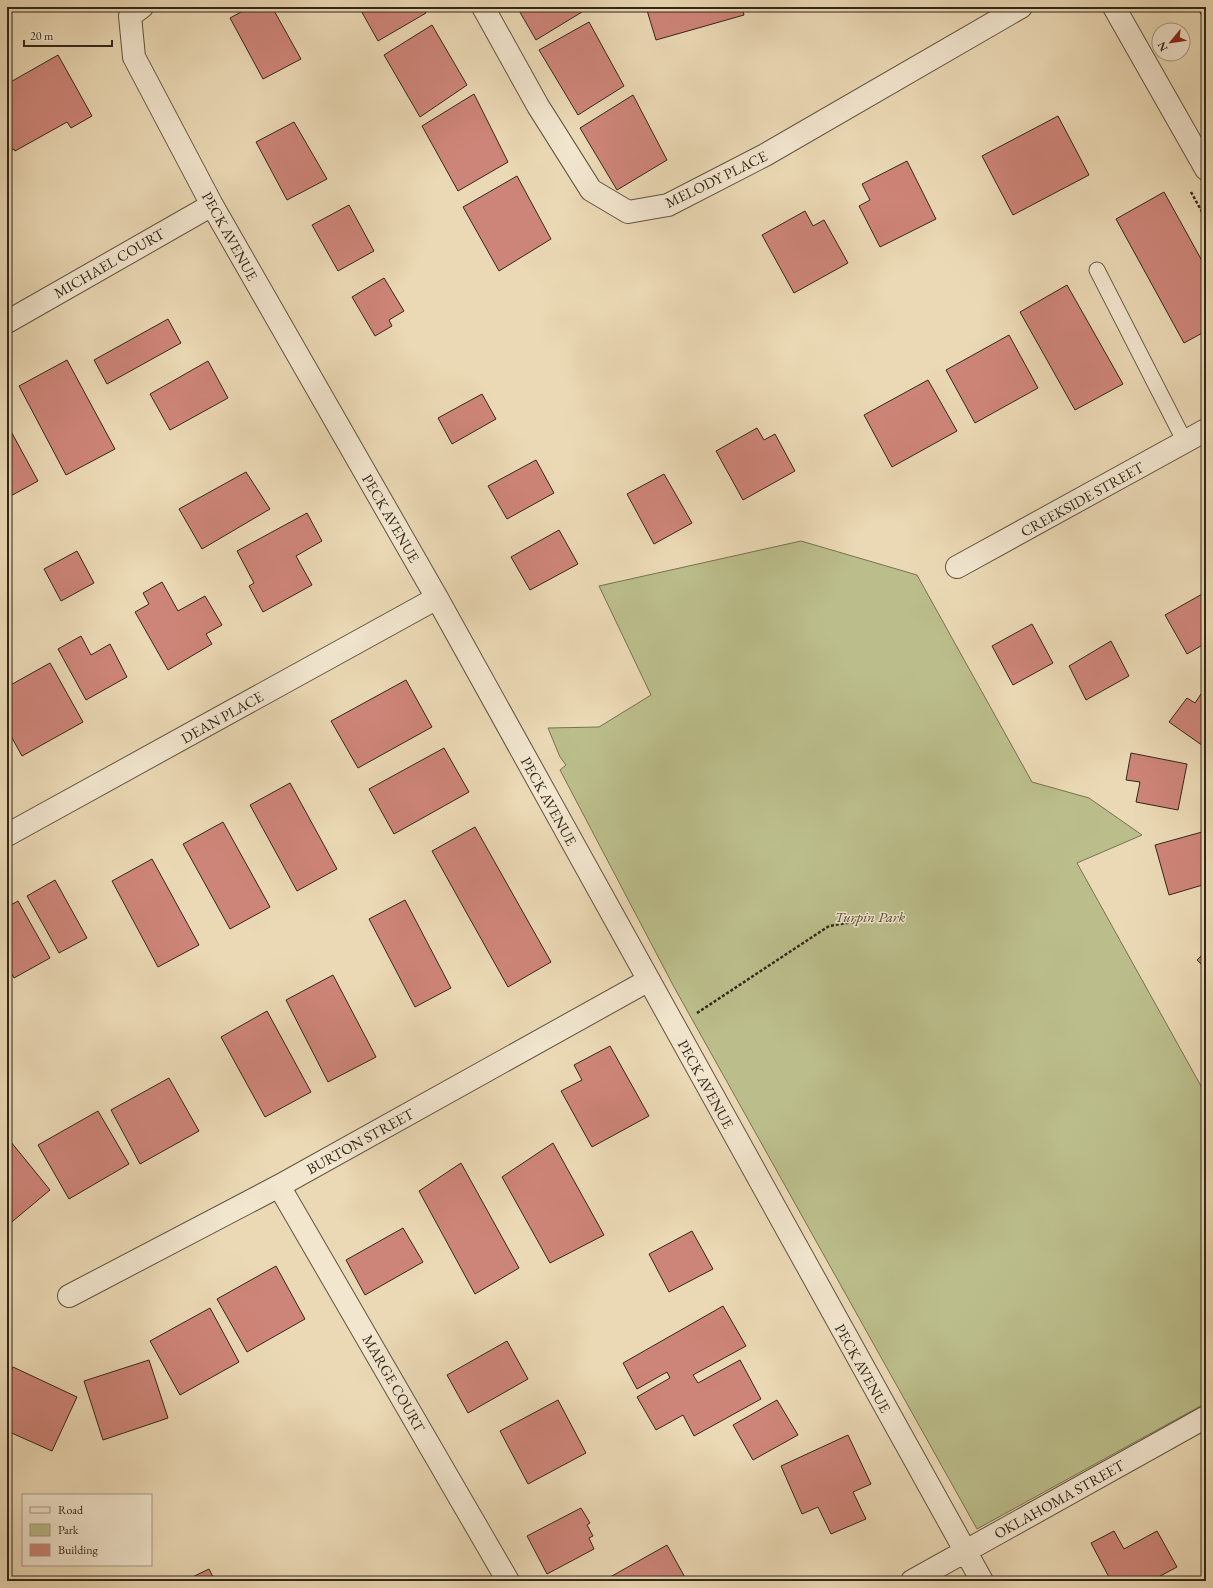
<svg xmlns="http://www.w3.org/2000/svg" width="1213" height="1588" font-family="'EB Garamond',serif">
<style>
.green{fill:#bbbe8b;stroke:#777252}
.building{fill:#ce8579;stroke:#332718}
.lines{fill:none;stroke-linecap:round;stroke-linejoin:round}
.service-casing{stroke:#61543f;stroke-width:17}
.minor-casing{stroke:#61543f;stroke-width:24}
.path{stroke:#332718;stroke-width:2.5;stroke-dasharray:3 2;stroke-linecap:butt}
.service{stroke:#f2e6cf;stroke-width:15}
.minor{stroke:#f2e6cf;stroke-width:22}
.labels{text-anchor:middle;dominant-baseline:central;stroke-width:3;stroke-linejoin:round;paint-order:stroke}
.street-label{font-size:15px;fill:#332718;stroke:#f2e6cf}
.park-label{font-size:15px;font-style:italic;fill:#554d35;stroke:#f2e6cf}
</style>
<rect width="100%" height="100%" fill="#ebd9b5"/>
<filter id="stains"><feTurbulence type="fractalNoise" baseFrequency=".005" numOctaves="4"/><feColorMatrix values="0 0 0 0 .2 0 0 0 0 .09 0 0 0 0 .02 0 0 0 .5 -.17"/></filter>
<radialGradient id="worn" r=".72"><stop offset=".6" stop-color="#630" stop-opacity="0"/><stop offset="1" stop-color="#630" stop-opacity=".3"/></radialGradient>
<path class="green" d="M801,541l116,34 115,207 57,16 53,37 -65,28 129,232v308l-229,126 -303,-542 -114,-217 6,-5 -6,-8 -12,-29 51,-1 52,-32 -52,-109z"/>
<path class="building" d="M250,7h22l29,52 -38,20 -33,-61z
M359,7h64l3,6 -48,28z
M517,7h62l3,5 -46,28z
M646,7h96l2,8 -88,25z
M1197,7h9v16z
M589,22l35,64 -46,29 -39,-65z
M432,25l35,60 -47,32 -36,-62z
M58,55l34,61 -21,12 -4,-6 -52,29 -1,-2 -7,4v-69z
M474,94l34,68 -50,29 -36,-65z
M633,95l34,65 -50,30 -37,-62z
M1058,116l31,59 -76,40 -31,-59z
M294,122l33,57 -40,21 -31,-58z
M907,161l29,58 -56,28 -21,-41 11,-6 -8,-16z
M517,176l34,63 -52,32 -36,-64z
M1164,192l42,76v63l-22,12 -68,-124z
M349,205l25,46 -36,20 -26,-46z
M805,211l8,15 11,-6 24,43 -54,30 -32,-58z
M384,278l20,33 -15,9 3,6 -17,10 -23,-39z
M1067,285l56,99 -48,26 -55,-98z
M168,319l13,24 -74,41 -13,-24z
M1009,335l29,53 -63,35 -29,-53z
M67,360l48,89 -49,26 -47,-89z
M208,361l20,37 -58,32 -20,-36z
M928,380l29,51 -65,36 -28,-52z
M482,394l14,25 -44,25 -14,-26z
M7,424l31,57 -31,17z
M757,428l7,12 11,-6 20,37 -52,29 -27,-49z
M536,460l18,33 -47,26 -19,-33z
M246,472l24,37 -68,40 -23,-40z
M664,474l28,49 -38,21 -27,-50z
M307,513l15,28 -26,15 16,29 -49,27 -14,-26 5,-3 -17,-32z
M559,530l19,34 -48,26 -19,-33z
M77,551l17,32 -33,18 -17,-32z
M162,582l16,29 27,-15 17,29 -16,9 6,10 -44,26 -33,-58 14,-8 -6,-11z
M1204,593l2,4v46l-19,11 -22,-39z
M1032,624l21,39 -40,22 -21,-39z
M81,636l10,19 19,-11 17,33 -41,23 -28,-51z
M1111,641l18,35 -43,24 -17,-34z
M50,663l33,59 -61,34 -15,-27v-42z
M406,680l26,47 -74,41 -27,-47z
M1205,688l1,1v59l-37,-26 18,-24 8,5z
M444,748l25,44 -75,42 -25,-45z
M1131,753l56,11 -9,46 -42,-8 4,-20 -14,-2z
M290,783l47,86 -40,22 -47,-86z
M223,822l47,85 -40,22 -47,-85z
M475,827l76,135 -43,25 -76,-136z
M1202,832l4,14v38l-37,11 -14,-50z
M152,859l47,86 -41,22 -46,-86z
M55,880l32,58 -28,15 -32,-57z
M405,900l46,88 -36,19 -46,-88z
M18,901l32,57 -36,20 -7,-12v-59z
M1206,951v18l-9,-9z
M333,975l43,82 -48,25 -42,-82z
M267,1011l44,81 -46,25 -44,-80z
M610,1046l39,70 -57,31 -31,-56 21,-11 -8,-15z
M169,1078l30,53 -59,33 -29,-54z
M98,1111l31,53 -60,35 -31,-54z
M11,1142l39,48 -43,36v-80z
M553,1143l51,92 -54,28 -48,-86z
M461,1163l58,105 -44,26 -56,-103z
M403,1228l20,34 -58,33 -19,-35z
M692,1231l21,38 -44,23 -20,-38z
M276,1266l29,53 -58,33 -30,-53z
M723,1306l23,40 -53,29 5,8 42,-23 21,39 -67,37 -11,-21 -27,15 -19,-33 33,-19 -3,-6 -30,17 -14,-26z
M210,1308l29,54 -59,33 -30,-54z
M507,1341l21,38 -60,34 -21,-38z
M149,1360l19,58 -65,22 -19,-59z
M13,1367l64,30 -25,54 -45,-20v-52z
M558,1400l28,53 -58,31 -28,-53z
M777,1400l21,35 -45,25 -20,-35z
M848,1435l23,49 -18,8 13,27 -35,15 -13,-27 -16,7 -21,-48z
M581,1508l9,15 -3,2 6,11 -4,2 5,11 -47,25 -20,-38z
M1114,1531l10,18 33,-18 20,36 -26,14h-40l-20,-38z
M667,1545l20,36h-84z
M209,1569l6,12h-31z"/>
<g class="lines">
<defs>
<path id="service" d="M1097,270l88,172"/>
<path id="minor" d="M142,7l-12,9 4,41 78,148 225,393 545,983
M483,7l55,99 53,84 37,22 40,-7 97,-50 256,-148
M1114,7l92,162
M7,322l205,-117
M957,567l249,-137
M7,835l430,-237
M279,1186l229,395
M69,1296l210,-110 370,-206
M912,1581l294,-164"/>
</defs>
<use href="#service" class="service-casing"/>
<use href="#minor" class="minor-casing"/>
<path class="path" d="M1191,192l15,27
M697,1013l132,-87 24,-4 9,-4"/>
<use href="#service" class="service"/>
<use href="#minor" class="minor"/>
</g>
<g class="labels">
<g class="street-label">
<text transform="translate(716 179) rotate(-26)">MELODY PLACE</text>
<text transform="translate(230 236) rotate(61)">PECK AVENUE</text>
<text transform="translate(109 263) rotate(-30)">MICHAEL COURT</text>
<text transform="translate(1082 499) rotate(-29)">CREEKSIDE STREET</text>
<text transform="translate(391 518) rotate(60)">PECK AVENUE</text>
<text transform="translate(222 717) rotate(-29)">DEAN PLACE</text>
<text transform="translate(549 801) rotate(61)">PECK AVENUE</text>
<text transform="translate(706 1084) rotate(61)">PECK AVENUE</text>
<text transform="translate(360 1141) rotate(-29)">BURTON STREET</text>
<text transform="translate(863 1368) rotate(61)">PECK AVENUE</text>
<text transform="translate(394 1383) rotate(60)">MARGE COURT</text>
<text transform="translate(1059 1499) rotate(-29)">OKLAHOMA STREET</text>
</g>
<g class="park-label">
<text x="870" y="916">Turpin Park</text>
</g>
</g>
<rect width="1213" height="1588" fill="none" stroke="#ebd9b5" stroke-width="24"/>
<rect x="8" y="8" width="1197" height="1572" fill="none" stroke="#332718" stroke-width="2"/>
<rect x="12" y="12" width="1189" height="1564" fill="none" stroke="#332718"/>
<rect x="22" y="1494" width="130" height="72" fill="#f2e6cf" stroke="#a69a86"/>
<rect x="30" y="1507" width="20" height="6" fill="#f2e6cf" stroke="#a69a86"/>
<text x="58" y="1514" font-size="12" fill="#332718">Road</text>
<rect x="30" y="1524" width="20" height="12" fill="#bbbe8b" stroke="#a69a86"/>
<text x="58" y="1534" font-size="12" fill="#332718">Park</text>
<rect x="30" y="1544" width="20" height="12" fill="#ce8579" stroke="#a69a86"/>
<text x="58" y="1554" font-size="12" fill="#332718">Building</text>
<g transform="translate(1171 42) rotate(241)"><circle r="19" fill="#f2e6cf" stroke="#a69a86"/>
<path d="M0-3L7 15L0 10L-7 15Z" fill="#8f2418"/>
<text y="-6" font-size="11" font-weight="bold" text-anchor="middle" fill="#332718">N</text>
</g>
<path d="M24 40v6h88v-6" fill="none" stroke="#332718" stroke-width="2"/>
<text x="30" y="40" font-size="12" fill="#332718" stroke="#f2e6cf" stroke-width="3" paint-order="stroke">20 m</text>
<rect width="100%" height="100%" filter="url(#stains)"/>
<rect width="100%" height="100%" fill="url(#worn)"/>
</svg>
